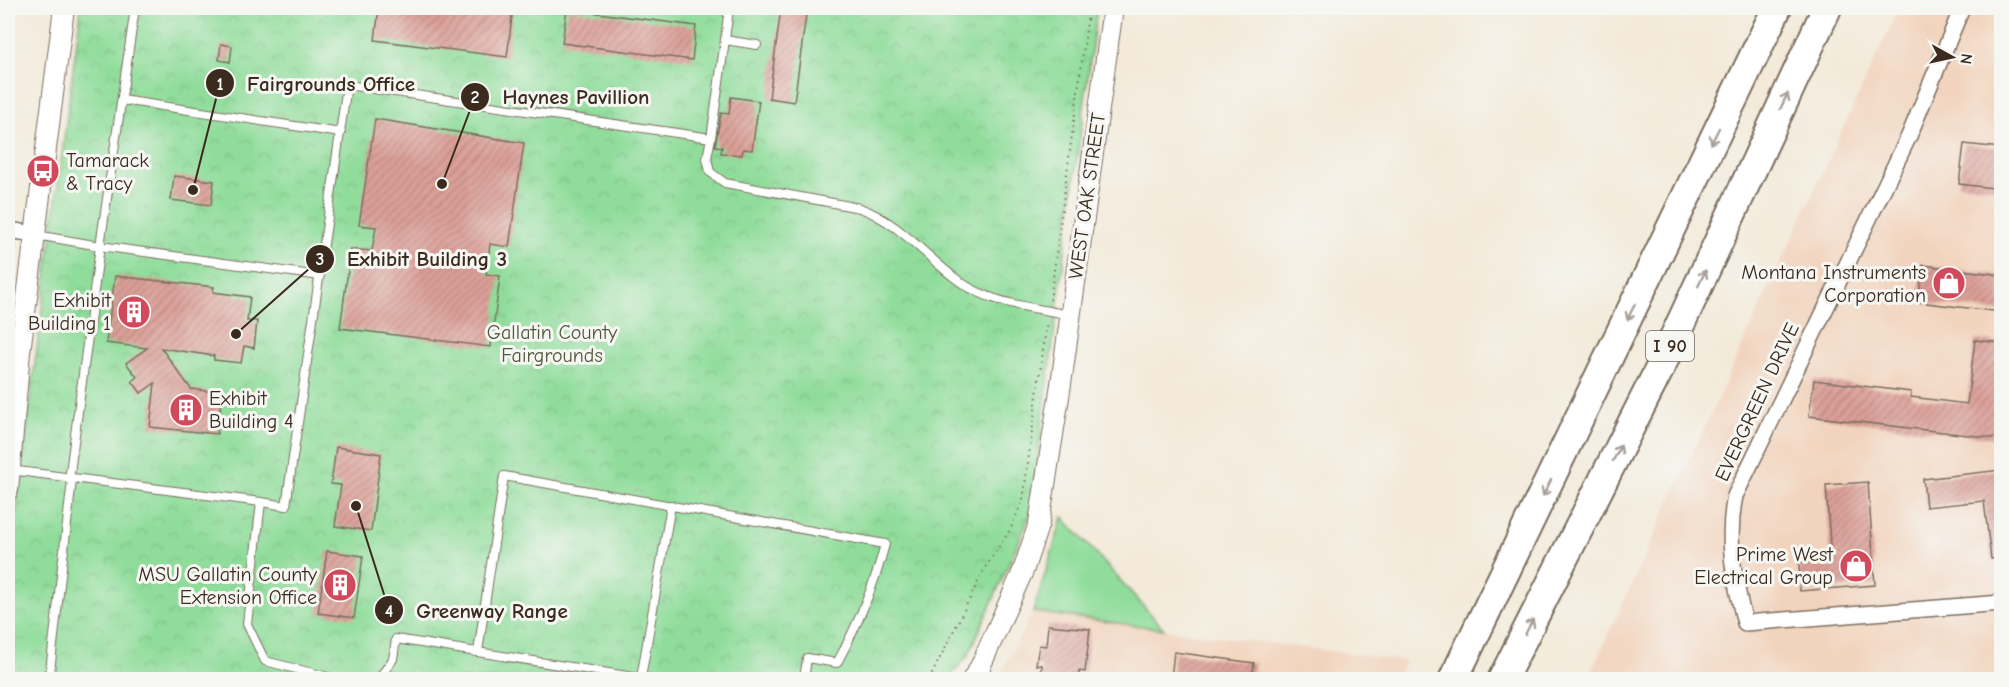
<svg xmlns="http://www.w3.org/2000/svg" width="2009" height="687" font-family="'Comic Neue',sans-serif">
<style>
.built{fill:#f2d4be}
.grass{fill:#90dd9b;stroke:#66845c;stroke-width:1.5}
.park{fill:url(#park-crowns);stroke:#66845c;stroke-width:1.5}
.building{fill:url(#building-hatch)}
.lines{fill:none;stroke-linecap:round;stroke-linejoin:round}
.service-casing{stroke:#7b6d5f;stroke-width:10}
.minor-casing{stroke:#7b6d5f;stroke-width:18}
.tertiary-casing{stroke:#7b6d5f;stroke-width:22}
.motorway-casing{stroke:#7b6d5f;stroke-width:32}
.path{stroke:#7b6d5f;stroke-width:2;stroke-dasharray:1.5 4.5;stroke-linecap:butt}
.service{stroke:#fff;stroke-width:8}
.minor{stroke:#fff;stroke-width:15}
.tertiary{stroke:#fff;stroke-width:20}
.motorway{stroke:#fff;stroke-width:28}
.oneway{stroke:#a79f9a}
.labels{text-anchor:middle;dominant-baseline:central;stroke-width:6;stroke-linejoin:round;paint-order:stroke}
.shield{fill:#f6f6f2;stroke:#73675e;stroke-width:1.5}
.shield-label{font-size:18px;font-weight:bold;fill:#3b2a1e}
.poi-label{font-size:20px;fill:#3b2a1e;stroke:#f6f6f2;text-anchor:end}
.street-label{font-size:20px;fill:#3b2a1e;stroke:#f6f6f2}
.park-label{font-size:20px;fill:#50573d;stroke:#f6f6f2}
.leader{fill:none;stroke:#3b2a1e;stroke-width:2}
.callout-dot{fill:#3b2a1e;stroke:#f6f6f2;stroke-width:2}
.mark-label{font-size:18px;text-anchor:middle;font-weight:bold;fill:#fff}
.callout-label{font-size:21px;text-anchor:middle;font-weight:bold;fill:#3b2a1e;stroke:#f6f6f2;stroke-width:6;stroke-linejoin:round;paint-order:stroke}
</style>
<defs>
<pattern id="park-crowns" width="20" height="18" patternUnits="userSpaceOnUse" patternTransform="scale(1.5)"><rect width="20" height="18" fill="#90dd9b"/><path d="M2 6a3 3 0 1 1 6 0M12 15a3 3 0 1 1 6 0" fill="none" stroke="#7dbe85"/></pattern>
<pattern id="building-hatch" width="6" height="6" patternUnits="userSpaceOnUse" patternTransform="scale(1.5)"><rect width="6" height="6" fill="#dca099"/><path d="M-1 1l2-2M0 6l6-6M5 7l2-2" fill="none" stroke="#b4837c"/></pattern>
</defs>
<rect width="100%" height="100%" fill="#f6f6f2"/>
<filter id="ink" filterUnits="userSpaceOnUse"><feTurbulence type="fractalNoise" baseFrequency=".0167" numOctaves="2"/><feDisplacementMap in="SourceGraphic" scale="12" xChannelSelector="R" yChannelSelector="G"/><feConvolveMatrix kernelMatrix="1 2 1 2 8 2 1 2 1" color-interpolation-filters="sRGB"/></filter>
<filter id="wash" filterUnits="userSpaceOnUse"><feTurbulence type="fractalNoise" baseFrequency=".008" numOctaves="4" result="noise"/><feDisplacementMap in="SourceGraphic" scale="24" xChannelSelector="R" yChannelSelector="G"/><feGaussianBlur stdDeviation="1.35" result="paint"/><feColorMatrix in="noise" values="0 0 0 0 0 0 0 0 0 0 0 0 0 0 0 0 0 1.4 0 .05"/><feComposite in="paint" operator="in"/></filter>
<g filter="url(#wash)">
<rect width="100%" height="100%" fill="#f3ead9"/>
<path class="built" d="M1899,8h102v671l-414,1z
M1033,612l373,49 -10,19h-399z"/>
<path class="grass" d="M1063,517l101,112 -131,-17z"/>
<path class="park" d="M81,8h1016l-67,508 -61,138 -21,25 -940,1v-108z"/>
<g id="blocks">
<path class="building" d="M379,8h134l-6,49 -132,-17z
M781,8h26l-13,94 -25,-4z
M567,9l129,17 -4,34 -130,-17z
M221,44l11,2 -2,16 -11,-2z
M731,97l28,4 -7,49 -9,-1 -1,6 -21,-2 1,-6 -7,-1 6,-33 8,1z
M375,119l149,24 -15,104 -19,-3 -4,30 14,2 -9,71 -151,-19 11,-79 21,2 4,-24 -17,-2z
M1964,144l37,4v41l-42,-5z
M174,176l40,5 -3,24 -40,-5z
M1923,265l78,10v37l-83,-10z
M115,276l99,11 -1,5 37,5 -3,24h10l-3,27 -10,-2 -3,17 -27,-3v-4l-53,-8 30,41 31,4 -5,41 -67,-7 5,-44 -14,10 -9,-12 5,-4 -11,-14 21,-15 -41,-5z
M1975,340l26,3v96l-192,-23 5,-36 97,12v5l56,7z
M336,447l45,7 -10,77 -36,-5 6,-41 -10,-1z
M2001,470v88l-10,1 -7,-58 -58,6 -3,-28z
M1868,482l7,103 -75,6 -1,-29 32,-2 -5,-75z
M327,551l36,5 -9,62 -36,-5z
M1048,625l42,4 -5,43 -6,-1 -1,9h-38l2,-15h-6l3,-20 7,1z
M1174,652l80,11 -2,17 -81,-2z"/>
</g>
</g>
<g filter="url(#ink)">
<use href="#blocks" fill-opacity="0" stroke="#7b6d5f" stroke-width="1.5"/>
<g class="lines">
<defs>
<path id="service" d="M135,8l-35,238 220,30
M725,40l4,-32
M122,100l219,33
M711,138l-4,20 3,14 15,11 135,25c39,14 66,49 99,73 31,23 74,26 110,34
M36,235l64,11 -31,234
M10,470l251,32 -14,122 18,37 75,19
M261,502l25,4 61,-421 364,53 14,-98 32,5
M478,652l26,-176 381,68c-11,43 -27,80 -48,119l-30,-5 -3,22
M641,678l30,-173
M49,680l23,-200
M378,680l15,-21 3,-20 256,41"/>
<path id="minor" d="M1962,8l-53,128 -174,360c-9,44 -1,84 10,127l257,-20
M8,230l27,4"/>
<path id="tertiary" d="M8,490l12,-138 44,-344
M972,680l8,-13 43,-96 16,-48 22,-139 52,-376"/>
<path id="motorway" d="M1453,680l324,-672
M1502,680l158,-312 167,-360"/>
</defs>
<use href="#service" class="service-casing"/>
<use href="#minor" class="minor-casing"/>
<use href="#tertiary" class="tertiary-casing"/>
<use href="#motorway" class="motorway-casing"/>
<path class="path" d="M1050,300l39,-292
M929,680l56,-112 25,-38 13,-30 24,-179"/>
<use href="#service" class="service"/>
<use href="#minor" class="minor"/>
<use href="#tertiary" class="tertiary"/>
<use href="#motorway" class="motorway"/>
</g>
<defs><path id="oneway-shaft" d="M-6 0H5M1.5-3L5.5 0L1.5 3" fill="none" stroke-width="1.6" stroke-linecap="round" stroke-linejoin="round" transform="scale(1.5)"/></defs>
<g class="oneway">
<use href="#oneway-shaft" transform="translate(1784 101) rotate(-65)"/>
<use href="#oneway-shaft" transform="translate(1715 136) rotate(116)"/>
<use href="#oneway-shaft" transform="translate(1702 278) rotate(-65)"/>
<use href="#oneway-shaft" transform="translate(1631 312) rotate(116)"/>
<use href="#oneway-shaft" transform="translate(1617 453) rotate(-63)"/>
<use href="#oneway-shaft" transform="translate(1547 488) rotate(116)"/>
<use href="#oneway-shaft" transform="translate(1529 627) rotate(-63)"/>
</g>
</g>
<defs>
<symbol id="bus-disc" viewBox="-11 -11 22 22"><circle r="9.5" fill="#d1495b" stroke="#f6f6f2"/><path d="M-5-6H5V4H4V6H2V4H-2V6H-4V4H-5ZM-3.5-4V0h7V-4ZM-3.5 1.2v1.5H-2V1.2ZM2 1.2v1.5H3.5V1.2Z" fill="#fff"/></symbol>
<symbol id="shop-disc" viewBox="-11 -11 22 22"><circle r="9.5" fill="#d1495b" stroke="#f6f6f2"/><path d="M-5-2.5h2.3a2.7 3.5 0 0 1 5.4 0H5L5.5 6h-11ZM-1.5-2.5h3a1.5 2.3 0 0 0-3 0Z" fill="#fff"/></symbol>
<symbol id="building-disc" viewBox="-11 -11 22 22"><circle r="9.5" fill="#d1495b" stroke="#f6f6f2"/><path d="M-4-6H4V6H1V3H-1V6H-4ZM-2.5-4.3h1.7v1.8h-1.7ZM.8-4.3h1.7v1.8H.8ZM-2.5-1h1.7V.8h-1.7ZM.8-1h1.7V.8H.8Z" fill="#fff"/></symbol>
</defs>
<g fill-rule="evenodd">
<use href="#bus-disc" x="24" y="152" width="38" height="38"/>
<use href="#shop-disc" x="1930" y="264" width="38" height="38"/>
<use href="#building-disc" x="115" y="293" width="38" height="38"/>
<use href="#building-disc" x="167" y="391" width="38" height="38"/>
<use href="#shop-disc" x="1837" y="547" width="38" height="38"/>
<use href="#building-disc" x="321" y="566" width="38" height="38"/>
</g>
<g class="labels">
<rect class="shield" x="1646" y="331" width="48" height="30" rx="4.5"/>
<g class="shield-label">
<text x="1670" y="346">I 90</text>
</g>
<g class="poi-label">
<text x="66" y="160" text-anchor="start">Tamarack<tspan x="66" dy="23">&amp; Tracy</tspan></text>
<text x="1926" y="272">Montana Instruments<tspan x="1926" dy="23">Corporation</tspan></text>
<text x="111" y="300">Exhibit<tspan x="111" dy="23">Building 1</tspan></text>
<text x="209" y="398" text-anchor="start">Exhibit<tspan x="209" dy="23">Building 4</tspan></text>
<text x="1833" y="554">Prime West<tspan x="1833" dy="23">Electrical Group</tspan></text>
<text x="317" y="574">MSU Gallatin County<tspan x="317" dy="23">Extension Office</tspan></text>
</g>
<g class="street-label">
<text transform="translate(1087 196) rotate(-82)">WEST OAK STREET</text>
<text transform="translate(1757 402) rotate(-65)">EVERGREEN DRIVE</text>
</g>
<g class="park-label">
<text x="552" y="332">Gallatin County<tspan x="552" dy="23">Fairgrounds</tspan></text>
</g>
</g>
<path class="leader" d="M193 190L220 83M442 184L475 97M236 334L320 259M356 506L389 610"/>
<g class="callout-dot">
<circle cx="193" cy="190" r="6"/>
<circle cx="442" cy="184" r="6"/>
<circle cx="236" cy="334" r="6"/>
<circle cx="356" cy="506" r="6"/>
<circle cx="220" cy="83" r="15"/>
<circle cx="475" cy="97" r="15"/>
<circle cx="320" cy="259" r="15"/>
<circle cx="389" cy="610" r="15"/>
</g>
<g class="mark-label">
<text x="220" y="90">1</text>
<text x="475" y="103">2</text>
<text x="320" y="265">3</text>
<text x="389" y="617">4</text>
</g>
<g class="callout-label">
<text x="331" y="91">Fairgrounds Office</text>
<text x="576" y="104">Haynes Pavillion</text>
<text x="427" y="266">Exhibit Building 3</text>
<text x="492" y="618">Greenway Range</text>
</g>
<rect width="2009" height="687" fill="none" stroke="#f6f6f2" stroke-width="30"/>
<g transform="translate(1952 57) rotate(98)" stroke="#f6f6f2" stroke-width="4.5" paint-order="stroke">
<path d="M0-4.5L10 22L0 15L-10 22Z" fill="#3b2a1e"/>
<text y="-9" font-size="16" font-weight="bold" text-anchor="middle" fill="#3b2a1e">N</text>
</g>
</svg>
